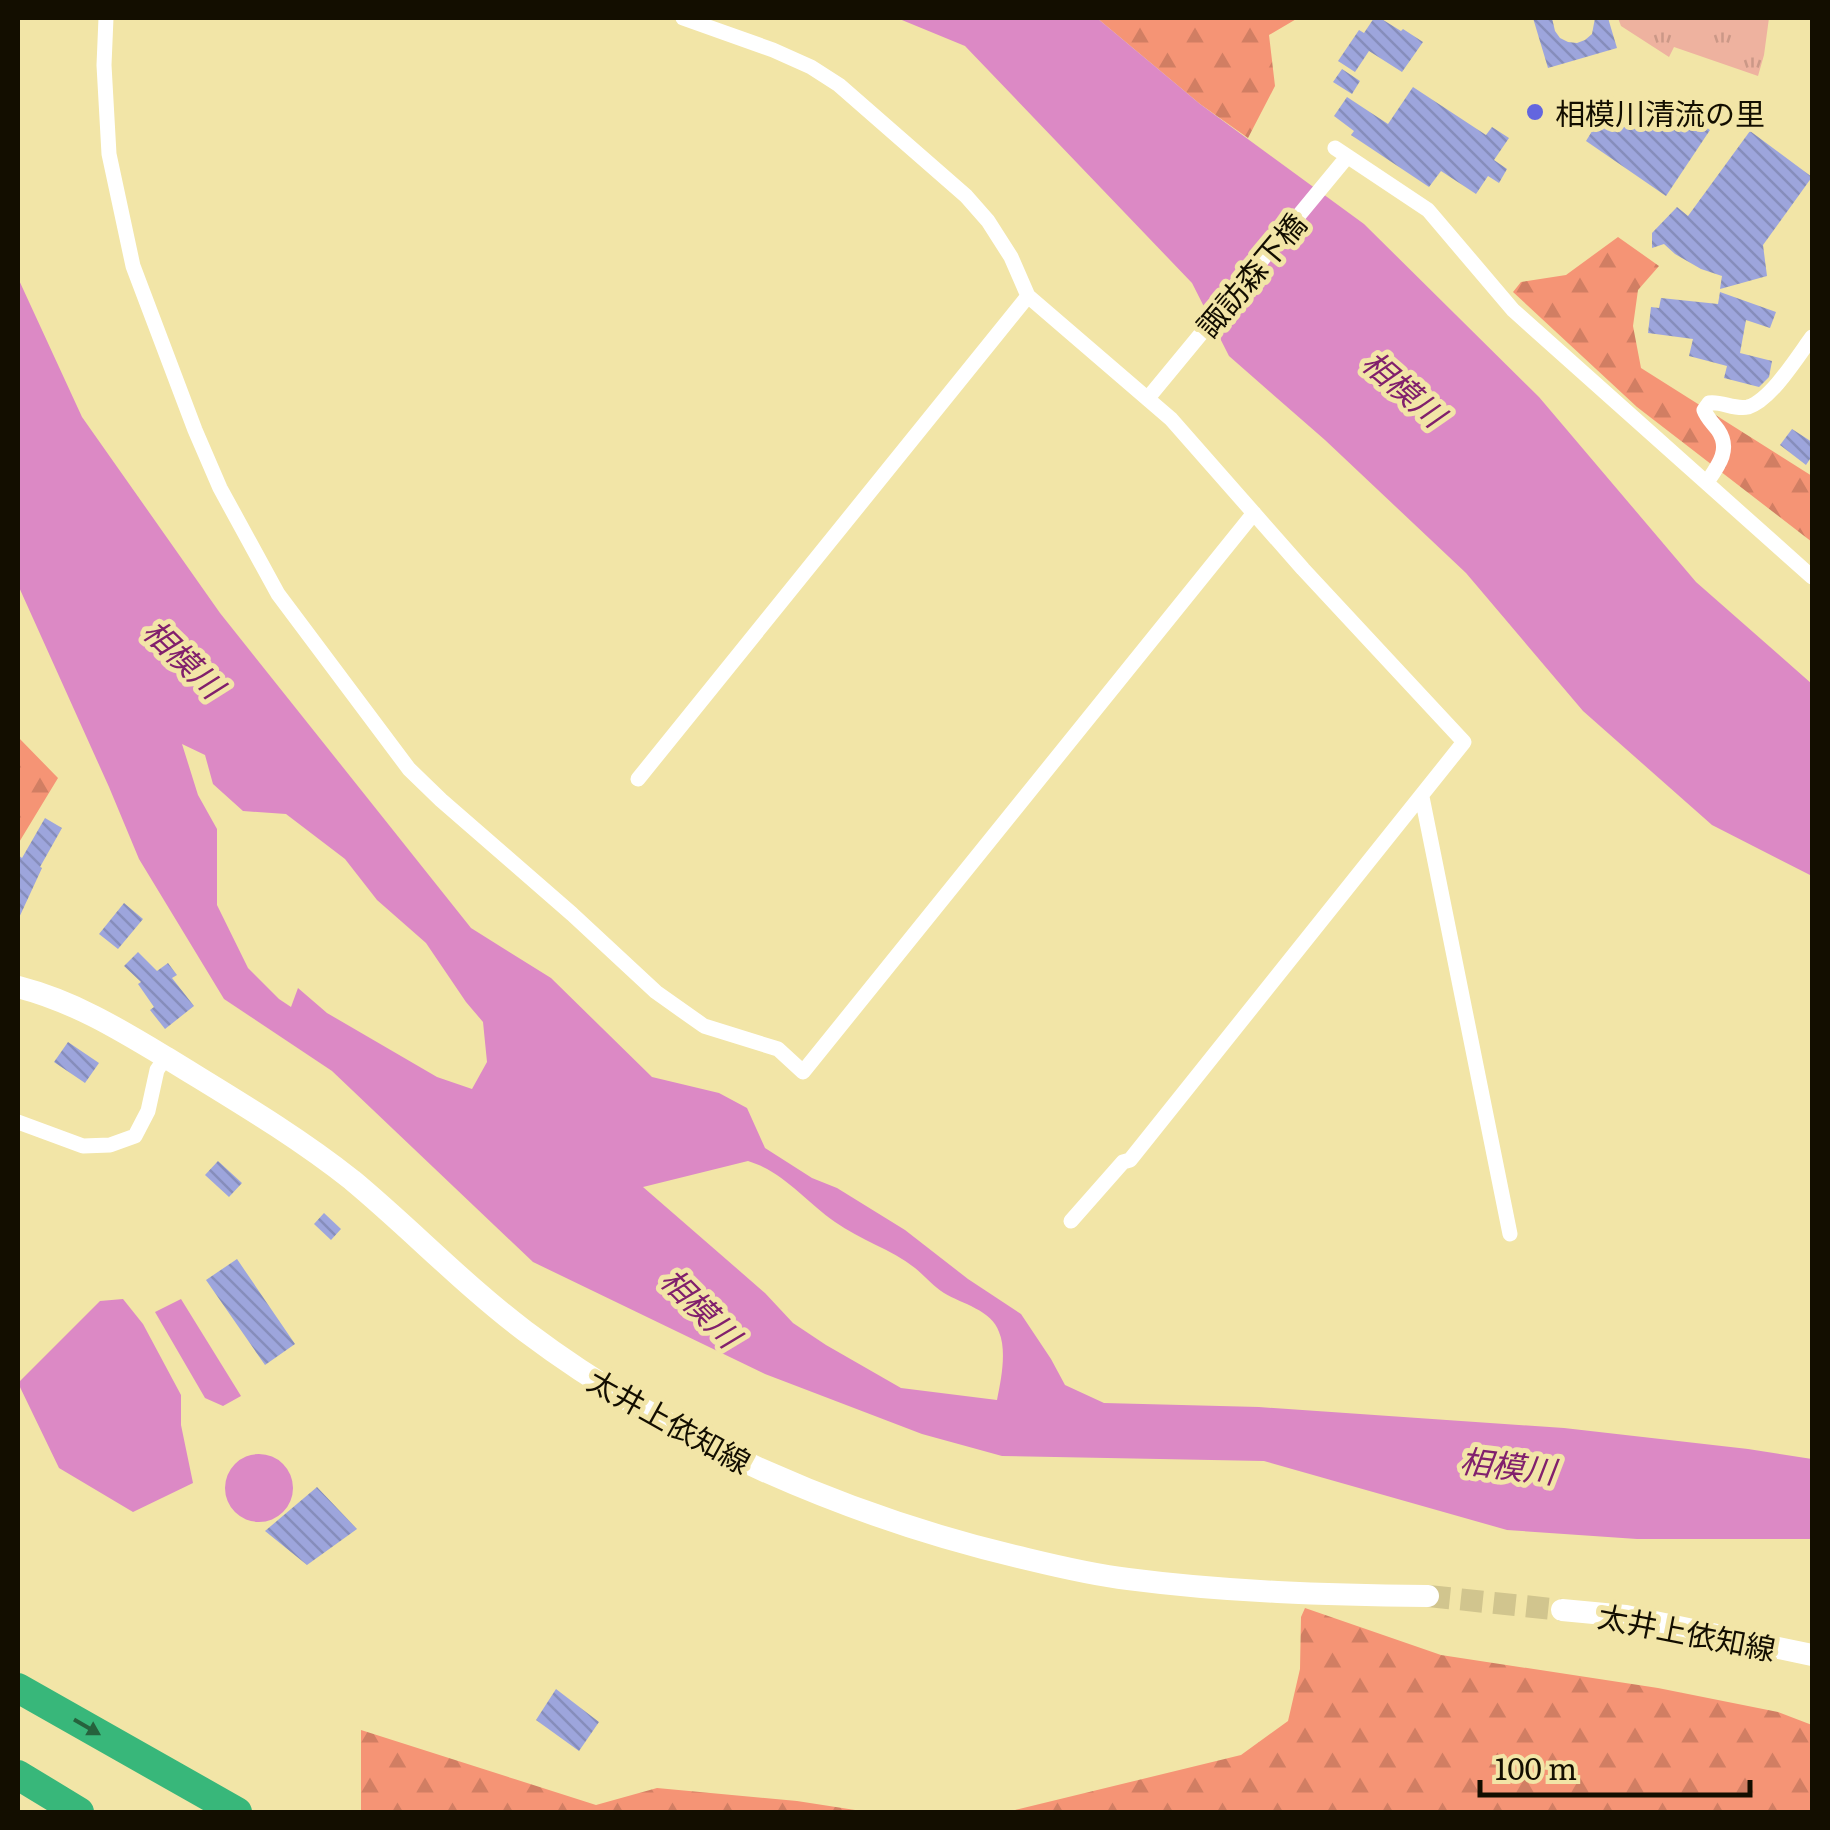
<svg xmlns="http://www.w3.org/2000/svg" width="1830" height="1830" font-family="Literata,'Noto Sans JP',serif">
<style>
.grass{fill:url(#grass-tufts)}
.forest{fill:url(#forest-firs)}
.water{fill:#dc89c5;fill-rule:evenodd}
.building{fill:url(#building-back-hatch)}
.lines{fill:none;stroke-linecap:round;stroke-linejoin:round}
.secondary-tunnel{stroke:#d1c58e;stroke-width:22;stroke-dasharray:22 11;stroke-linecap:butt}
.minor{stroke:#fff;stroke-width:15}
.secondary{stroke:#fff;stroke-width:22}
.motorway{stroke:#38b77a;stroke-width:30}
.oneway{fill:#26623d}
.poi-dot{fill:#6366df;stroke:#f2e5a7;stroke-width:4}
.labels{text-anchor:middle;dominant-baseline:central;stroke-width:10;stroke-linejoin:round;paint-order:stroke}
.poi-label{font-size:30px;fill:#130e00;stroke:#f2e5a7;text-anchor:start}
.street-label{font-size:30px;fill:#130e00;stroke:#f2e5a7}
.water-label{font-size:32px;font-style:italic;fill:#81206c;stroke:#f2e5a7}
</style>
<defs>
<pattern id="grass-tufts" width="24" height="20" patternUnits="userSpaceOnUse" patternTransform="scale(2.5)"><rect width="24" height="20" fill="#eeb29f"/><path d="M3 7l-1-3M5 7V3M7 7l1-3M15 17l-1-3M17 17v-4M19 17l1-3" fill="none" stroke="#cb9887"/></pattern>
<pattern id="forest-firs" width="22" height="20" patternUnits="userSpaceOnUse" patternTransform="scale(2.5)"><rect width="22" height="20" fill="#f59475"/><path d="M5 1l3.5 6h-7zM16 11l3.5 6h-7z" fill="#d17e63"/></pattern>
<pattern id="building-back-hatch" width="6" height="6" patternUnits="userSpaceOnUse" patternTransform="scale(2.5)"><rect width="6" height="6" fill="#9da5dc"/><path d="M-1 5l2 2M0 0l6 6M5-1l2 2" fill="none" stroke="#868dbb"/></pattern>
</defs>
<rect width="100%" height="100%" fill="#f2e5a7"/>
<path class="grass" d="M1618,18h151l-5,37 -6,21 -84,-29 -5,10 -48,-31z"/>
<path class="forest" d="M1097,18h201l-29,17 6,51 -27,52 -48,-34z
M1618,237l41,29 -21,24 -5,36 8,42 171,108v66l-175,-135 -124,-115 8,-10 45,-7z
M18,737l40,41 -40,66z
M1305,1608l136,47 217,33 120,24 34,13v87h-805l234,-57 47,-34 12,-52 1,-52z
M361,1730l235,75 61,-17 140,13 71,11h-507z"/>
<path class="water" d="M897,18h200l103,86 164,120 175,173 157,185 116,102v192l-100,-51 -129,-114 -117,-138 -141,-133 -96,-84 -37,-73 -227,-237z
M18,278l64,139 138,196 251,315 80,50 101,99 67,16 28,15 18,40 47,30 25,10 68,42 63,49 53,35 30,45 14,26 39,18 155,4 305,21 184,21 64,10v80h-175l-130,-9 -243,-69 -262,-5 -80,-22 -157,-60 -232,-112 -201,-191 -108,-72 -85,-140 -30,-72 -91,-202zM182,744l23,11 8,29 30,27 43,3 59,45 32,41 49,43 40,59 17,20 4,40 -15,27 -35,-12 -110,-64 -29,-25 -7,19 -12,-8 -31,-31 -31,-63v-76l-19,-34zM748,1161c36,11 57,40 87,61 25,18 56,27 80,46 10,8 18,18 29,25 18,11 48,17 55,39 8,19 2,48 -2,68l-96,-12 -75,-43 -33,-22 -28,-30 -122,-106z
M123,1299l20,25 38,71v30l12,58 -60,29 -74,-44 -41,-85 82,-82z
M181,1299l60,97 -18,10 -18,-8 -50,-86z
M225 1488a34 34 0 1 1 68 0a34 34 0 1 1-68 0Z"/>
<path class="building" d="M1374,18h6l21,13 2,-2 20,13 -21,30 -33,-21 -14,21 -17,-11 21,-31 5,3z
M1533,18h19l3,13 5,7 8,4 9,1 8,-3 7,-6 3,-16h13l9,30 -69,20z
M1342,69l18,12 -8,13 -19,-12z
M1413,87l73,48 6,-8 17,11 -15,22 13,9 -8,14 -11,-7 -12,18 -35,-23 -12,16 -78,-52 3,-4 -20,-15 13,-19 41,27z
M1662,96l48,34 -44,66 -80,-55 21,-34 32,21z
M1750,131l62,46 -49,68 4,31 -47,13 2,-13 -21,-7 -26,-15 -11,-10 -12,4v-15l25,-26 11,9z
M1720,292l56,20 -6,16 -24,-8 -6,33 32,8 -3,16 -10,10 -35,-9 3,-12 -38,-10 4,-17 -45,-6 3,-26 8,1 2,-10 57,6z
M1792,429l20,13v14l-6,9 -26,-20z
M45,818l17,10 -22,39 2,1 -24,52v-65l4,3z
M124,903l19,16 -25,30 -19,-15z
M138,952l19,19 11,-8 9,12 -5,3 22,28 -29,23 -15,-19 4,-3 -16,-23 3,-2 -17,-16z
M68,1042l31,21 -14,20 -31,-21z
M218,1161l24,22 -13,14 -24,-22z
M324,1213l17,16 -10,11 -17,-16z
M237,1259l58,85 -30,21 -59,-85z
M317,1487l40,42 -50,36 -42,-34z
M556,1689l43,33 -20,29 -43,-31z"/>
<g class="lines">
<path class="secondary-tunnel" d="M1428,1596l134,14"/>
<path class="minor" d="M106,18l-2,47 5,89 24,112 62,164 25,58 58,106 131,175 32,31 131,114 84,78 48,34 74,23 25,23 451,-559
M683,18l90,32 38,17 28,18 127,111 22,25 23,36 17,39 143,123 132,150 161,173 -334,418 -7,2 -52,59
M1335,148l93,62 85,100 299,267
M1148,398l199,-241
M1707,482c12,-17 24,-33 11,-52 -6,-8 -11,-12 -14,-20l5,-7c13,-2 25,7 39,4 23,-7 50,-51 64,-70
M638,779l390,-483
M1422,797l88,437
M18,1122l65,24 27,-1 25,-9 13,-25 9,-41 9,-13"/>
<path class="secondary" d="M18,987c55,14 101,42 149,71 63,39 127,76 185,122 59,49 112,105 173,151 146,110 325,187 502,228 33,8 67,16 101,20 99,13 200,16 300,17
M1562,1610l64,6 186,39"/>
<path class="motorway" d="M18,1688l219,124
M18,1775l61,37"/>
</g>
<defs><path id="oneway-solid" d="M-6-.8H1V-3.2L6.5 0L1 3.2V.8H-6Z" transform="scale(2.5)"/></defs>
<use class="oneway" href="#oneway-solid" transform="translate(87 1727) rotate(30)"/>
<circle class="poi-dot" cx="1535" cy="112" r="10"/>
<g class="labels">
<g class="poi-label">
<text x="1555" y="112">相模川清流の里</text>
</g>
<g class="street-label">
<text transform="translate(1250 274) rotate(-50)">諏訪森下橋</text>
<text transform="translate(670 1420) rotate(29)">太井上依知線</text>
<text transform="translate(1687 1631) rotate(11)">太井上依知線</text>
</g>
<g class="water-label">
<text transform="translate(1405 387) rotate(41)">相模川</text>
<text transform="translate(185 657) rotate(44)">相模川</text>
<text transform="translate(702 1306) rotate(45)">相模川</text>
<text transform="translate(1508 1464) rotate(7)">相模川</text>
</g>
</g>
<rect width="1830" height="1830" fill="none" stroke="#130e00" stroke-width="40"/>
<path d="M1480 1780v15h270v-15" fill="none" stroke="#130e00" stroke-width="5"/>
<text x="1495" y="1780" font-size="30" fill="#130e00" stroke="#f2e5a7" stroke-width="8" paint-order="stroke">100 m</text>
</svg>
